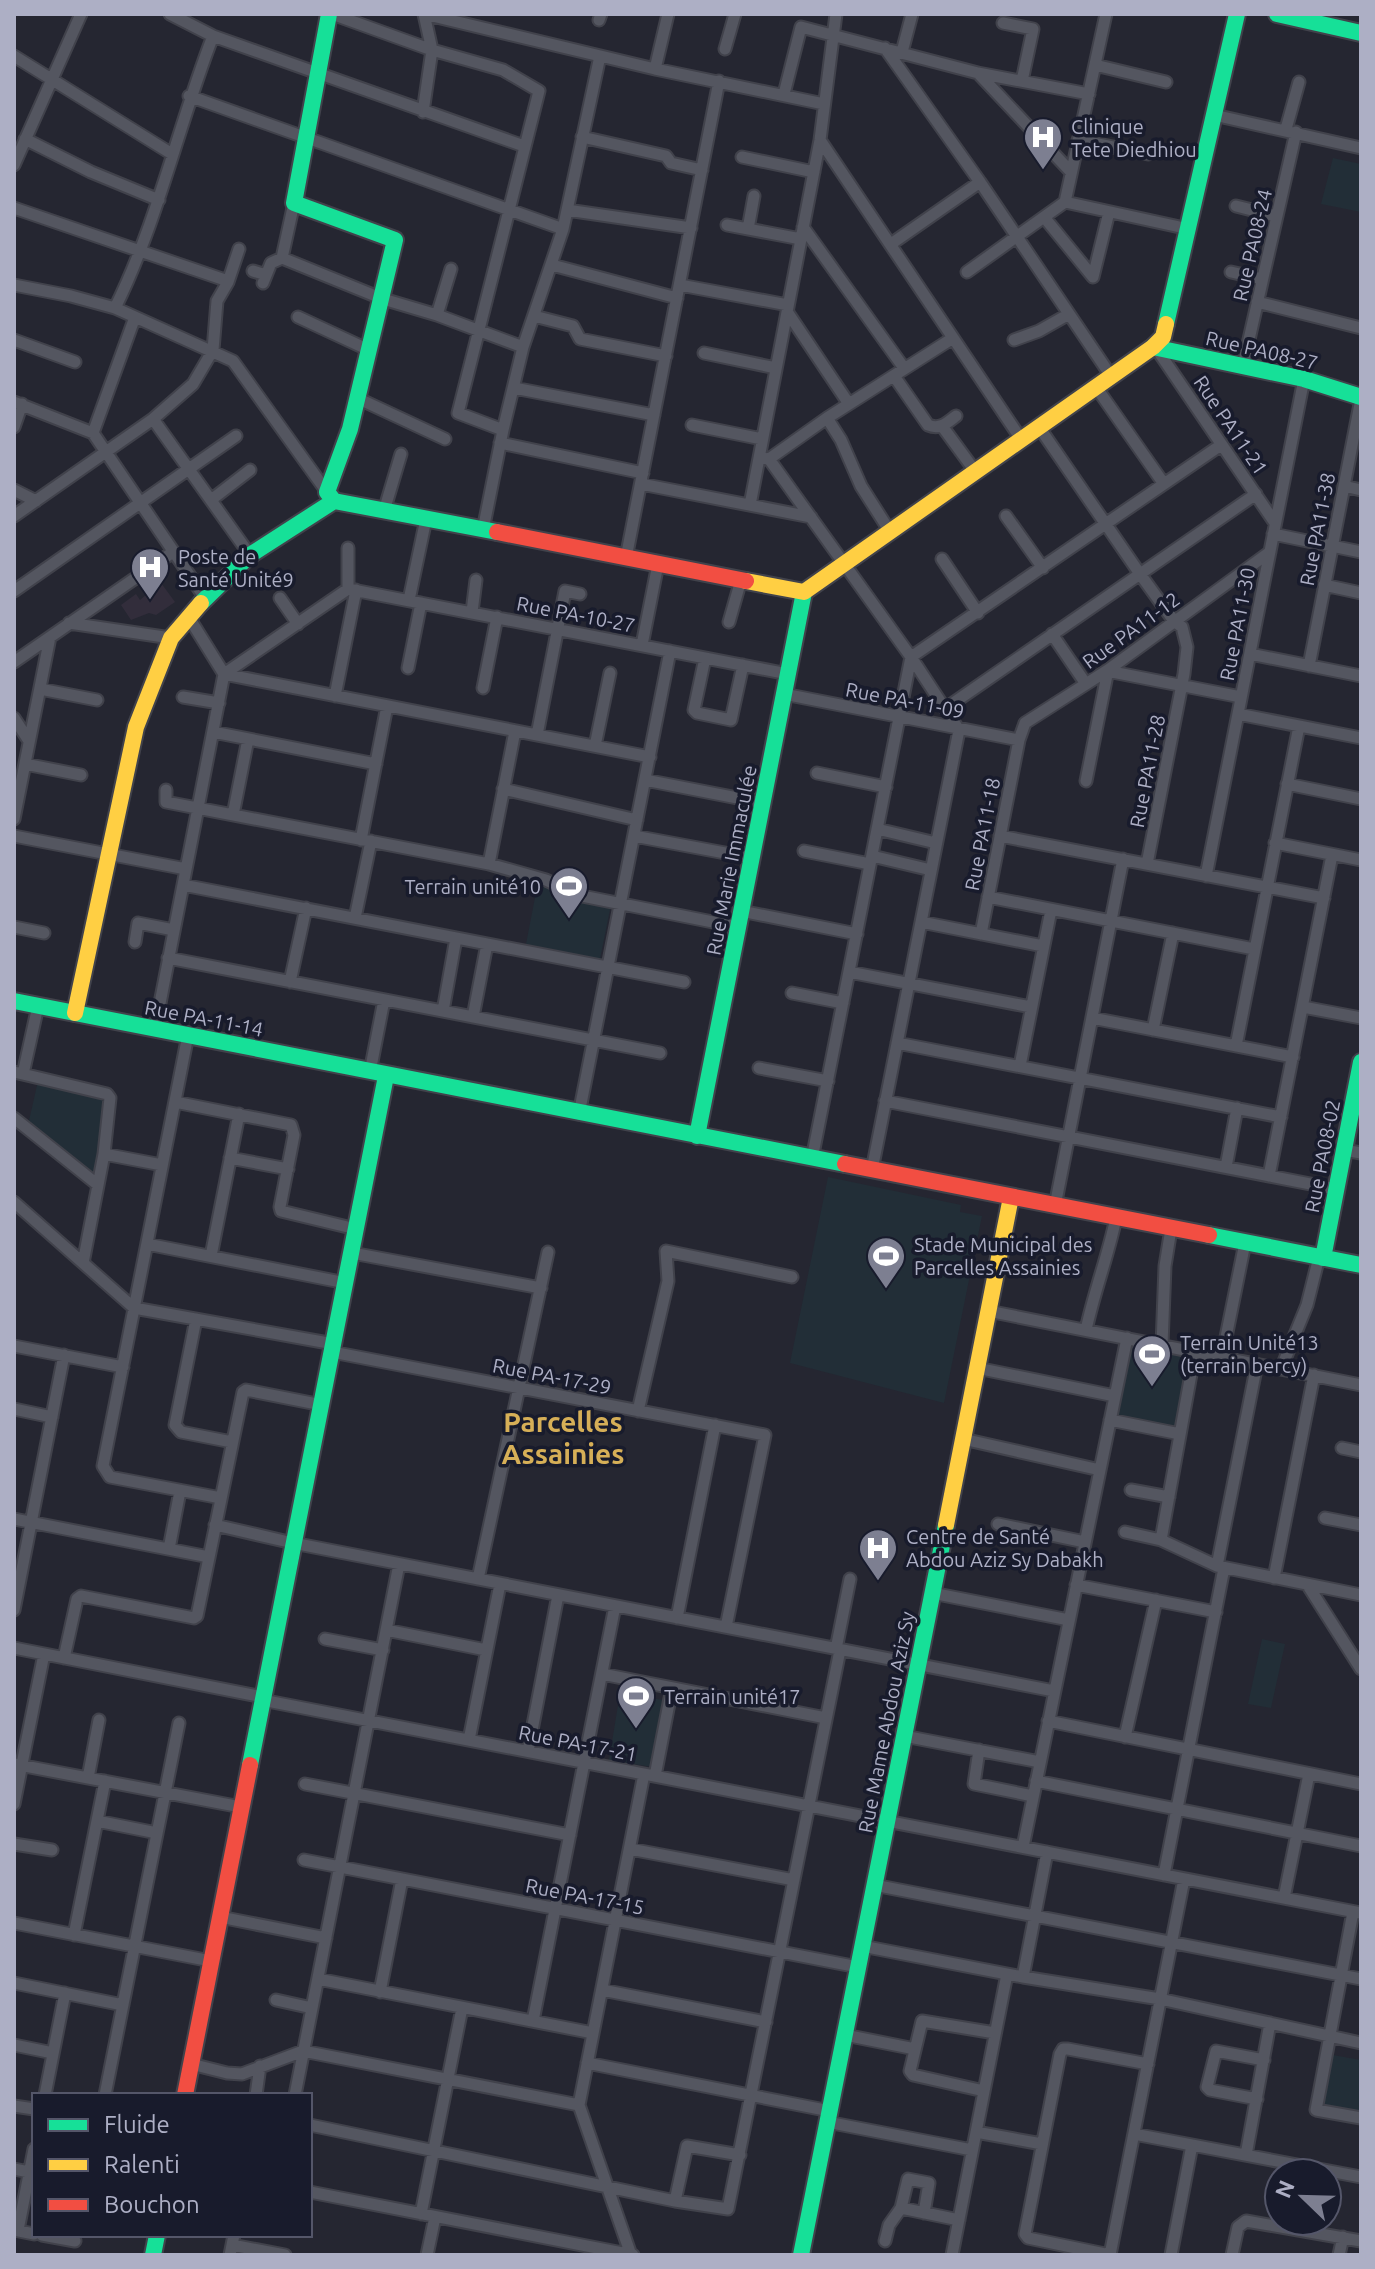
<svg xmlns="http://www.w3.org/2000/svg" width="1375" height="2269" font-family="Ubuntu,sans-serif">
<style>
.medical{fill:#322d3b}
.green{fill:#222e37}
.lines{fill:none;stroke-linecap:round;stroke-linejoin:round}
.street-casing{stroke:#41424b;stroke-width:15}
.fast-casing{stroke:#41424b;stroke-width:20}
.slow-casing{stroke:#41424b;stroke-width:20}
.jam-casing{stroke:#41424b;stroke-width:20}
.street{stroke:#545660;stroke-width:11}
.fast{stroke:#16e098;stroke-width:16}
.slow{stroke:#ffcf43;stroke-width:16}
.jam{stroke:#f24e42;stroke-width:16}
.labels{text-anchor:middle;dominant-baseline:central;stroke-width:7;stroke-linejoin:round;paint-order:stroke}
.poi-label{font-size:20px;fill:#adafc5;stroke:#181b2c;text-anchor:start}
.street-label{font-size:20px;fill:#adafc5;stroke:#181b2c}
.district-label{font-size:28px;font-weight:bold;fill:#d6af57;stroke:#181b2c}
</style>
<rect width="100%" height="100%" fill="#252631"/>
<path class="medical" d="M146,580l7,9 8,-6 14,19 -19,13 -7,-2 -18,7 -10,-15 15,-11 4,6 6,-5 -6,-10z"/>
<path class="green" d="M1333,158l28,6v48l-40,-8z
M538,882l75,13 -13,64 -74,-15z
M38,1081l69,16 -14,81 -65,-53z
M828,1177l133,28 -1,7 22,4 -38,187 -154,-40z
M1127,1345l64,13 -14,73 -64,-13z
M1262,1639l23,5 -14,64 -23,-4z
M620,1693l43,7 -11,67 -43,-7z
M1327,2054l34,6v55l-44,-8z"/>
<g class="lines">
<defs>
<path id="street" d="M170,14l43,22 311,110
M332,14l100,36 71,20 36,21 -81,322 45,17
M424,14l231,55 169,35
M599,20l2,-6
M1003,23l30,6 -11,52
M885,48l95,134 131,194
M725,49l10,-35
M902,52l10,-38
M14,56l158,98
M1095,65l71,17
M655,69l13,-55
M978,73l93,99
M784,94l17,-67 177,46 111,21
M189,96l374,133
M423,112l9,-62 -8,-36
M1214,115l147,33
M1286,129l13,-47
M582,137l84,19 5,7 31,7
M25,139l66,33 68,28
M820,140l201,299
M1078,140l70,14
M742,157l72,15
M14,165l67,-151
M1065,202l124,27
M1236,206l40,10
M14,208l214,73
M567,210l124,18
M1044,217l49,60 16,-65
M727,225l74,14
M803,227l101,141
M748,229l6,-33
M891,244l89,-62
M282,258l12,-55
M552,265l125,33
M253,271l13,4
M967,272l98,-70 41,-188
M1231,272l31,7
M263,283l8,-20 11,-5 101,41 54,16 86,32
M14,285l57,11 44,12 118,53 94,131
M680,285l108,20
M1257,302l104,26
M115,308c43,-87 63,-182 98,-272
M788,313l61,91
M437,315l14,-46
M534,316l39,10 7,13 86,17
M298,317l71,33
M14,340l61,22
M1014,340l25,-9 30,-17
M1156,348l119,175
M704,353l72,15
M1243,366l53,-234
M894,376l34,49c12,5 19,-2 28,-9
M1096,387l68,97
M514,388l140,27
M357,398l88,41
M14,402l79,31 112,165
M827,418l14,22 20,46 28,44
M153,419l97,136
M692,425l70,14
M942,426l33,45
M14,427l8,-23
M1039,427l101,147 34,47 8,6 5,20 -3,27 -37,190
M93,433l42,-116
M500,443l143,30
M761,458l8,1 58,-41 126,-80
M769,459l142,198 48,73 -87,440
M641,484l170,33
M1344,486l17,4
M14,490l22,11
M211,500l39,-30
M750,505l70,-365 16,-126
M384,511l17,-57
M14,516l139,-97 40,-35 20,-34 4,-49 11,-19 11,-33
M1006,516l37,52
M483,530l20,-100 20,-83 40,-118 37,-173
M1273,534l88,18
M348,548v41
M626,558l93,-477
M942,559l36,54
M1324,585l37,8
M14,591l222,-155
M280,598l18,26
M409,600l17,-81
M472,612l4,-32
M729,622l12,-42
M69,623l102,15
M1052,634l34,50
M642,645l16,-81
M1250,654l111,22
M705,658l-11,52 3,3 34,7 12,-55
M14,662l159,-110
M1309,666l52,-267
M408,668l13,-65
M1107,671l134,26
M224,674l124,-85 440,85
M224,674l426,83
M483,688l14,-71
M40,689l57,11
M784,694l235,46
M335,696l21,-106
M183,697l36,6
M946,708l310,-214
M1238,714l123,24
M14,718l15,23
M213,732l163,32
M537,735l28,-144 15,3
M595,746l15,-73
M25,764l56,11
M817,773l69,14
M645,780l118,23
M1086,781l22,-111
M1287,784l74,15
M503,789l134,31
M166,790v12l323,62 57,16 31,15 161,32
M233,815l15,-76
M14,819l36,-182
M877,829l59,14
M14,836l172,33
M634,836l118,22
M1000,836l324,62
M361,840l26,-134
M1275,843l86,17
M804,851l66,13
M872,856l59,14
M489,864l26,-133
M1206,876l98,-497
M183,885l501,97
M988,897l266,52
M741,911l116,23
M355,918l16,-77
M921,922l122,24
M14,927l30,6
M981,934l38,-194 6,-17 83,-53 162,-118
M135,942l3,-19 36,7
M168,958l492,95
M849,972l182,35
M290,982l16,-74
M792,993l51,10
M1303,1007l58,11
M443,1011l13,-73
M473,1017l14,-73
M1092,1018l201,39
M155,1029l69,-355 -36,-58
M1153,1030l20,-97
M188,1035l-85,431 7,11 111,21
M897,1043l384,74
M1236,1046l63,-320
M1020,1066l31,-156
M759,1068l69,13
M14,1072l93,22 3,4 -6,56 -21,109
M370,1072l14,-72
M23,1074l15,-68
M885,1101l451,88
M175,1102l116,23 3,10 -14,72 1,4 75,18
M579,1114l91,-463
M14,1118l84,67
M1344,1150l17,3
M104,1154l58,11
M230,1158l58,11
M812,1159l99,-502 310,-212
M1226,1167l11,-59
M1269,1176l63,-321
M14,1202l120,106 200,36
M1055,1206l68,-347
M147,1244l199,39
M352,1253l189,35
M211,1256l28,-142
M988,1311l373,74
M196,1319l-21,106 6,7 51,10
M1086,1330c8,-38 22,-74 30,-112
M1162,1345l3,-79 6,-37
M14,1346l109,21
M332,1352l433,83 -39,192
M1222,1357l23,-114
M977,1368l138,28
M1281,1369l26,-64 12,-48
M14,1409l38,8
M638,1411l30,-130 -2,-30 126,26
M1110,1420l70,14
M963,1439l137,31
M1342,1448l19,4
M1131,1490l38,7
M1325,1518l36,7
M14,1519l195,38
M998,1524l87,18
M215,1525l78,18 761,148
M1125,1532l36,8 56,26 144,29
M1161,1540l34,-188
M169,1549l11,-58
M1217,1566l40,-202
M1274,1578l40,-203
M478,1579l70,-327
M1307,1584l54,85
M1076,1585l140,27
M932,1593l137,27
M14,1610l50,-255
M677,1618l38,-193
M386,1630l100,20
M325,1639l58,11
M14,1648l249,49
M836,1649l14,-70
M64,1658l13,-59 4,-3 113,22 3,-2 46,-224 3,-2 76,15
M602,1674l224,44
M262,1700l1099,213
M1048,1721l313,63
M904,1736l136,26
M1125,1737l31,-137
M469,1740l31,-156
M979,1750l-5,34 59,12
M528,1751l30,-156
M14,1764l227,43
M655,1776l17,-88
M88,1778l11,-58
M1036,1781l325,65
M305,1784l265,51
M14,1804l30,-150
M97,1821l60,12
M14,1844l38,6
M1023,1847l104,-509
M630,1849l164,31
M304,1860l554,107
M1164,1875l60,-307
M874,1885l487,94
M1284,1898l25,-124
M1353,1912l-37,198 45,8
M220,1917l106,21
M14,1923l197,38
M74,1935l31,-154
M862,1946l161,31 137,22 201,44
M1023,1977l24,-125
M318,1979l275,54
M14,1983l109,22
M602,1990l164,32
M380,1992l22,-113
M276,2000l36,8
M533,2021l82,-415
M845,2035l70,14
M14,2045l39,8
M587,2063l243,48
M191,2064l36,9 15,1 61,-23 276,54
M984,2091l-71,-16 -3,-4 12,-50 73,12
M45,2095l20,-102
M105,2095l74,-372
M256,2095l4,-29
M295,2095l104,-531
M1257,2099l-47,-9 -3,-3 9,-36 48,9
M14,2106l20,3
M827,2122l145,28
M310,2125l365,76 53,8 112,-559
M976,2132l66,12
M1134,2134l227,43
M1246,2155l24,-132
M14,2169l15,3
M310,2192l323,63
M675,2201l12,-55 53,9
M901,2208l58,12
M421,2214l41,-206
M14,2230l20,4
M18,2230l16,-81
M42,2235l33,6
M885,2241l4,-16 12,-17 7,-29 21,4 -5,30
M232,2245l53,10
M230,2255l4,-20
M427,2255l8,-38
M631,2255l-52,-150 65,-331
M952,2255l55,-281
M1110,2255l74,-376
M1110,2255l-82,-17 -3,-4 35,-180 3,-5h5l80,15
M1171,2255l21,-110
M1232,2255l6,-28 8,-6 115,20
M1339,2255l4,-18"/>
<path id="fast" d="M329,14l-35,189 101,37 -45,189 -23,63 7,9 163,31
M1277,14l84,19
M1166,324l71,-310
M1153,347l151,32 57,18
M201,603l49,-48 84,-54
M14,1001l831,163
M697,1136l107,-544
M1209,1235l152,30
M1323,1258l38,-196
M250,1765l136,-689
M153,2255l4,-20
M801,2255l145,-730"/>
<path id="slow" d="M746,581l58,11 349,-245 10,-10 3,-13
M75,1013l61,-286 35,-89 30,-35
M946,1525l65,-328"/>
<path id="jam" d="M497,532l249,49
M845,1164l364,71
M185,2095l65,-330"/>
</defs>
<use href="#street" class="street-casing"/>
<use href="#fast" class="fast-casing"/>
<use href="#slow" class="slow-casing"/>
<use href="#jam" class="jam-casing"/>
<use href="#street" class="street"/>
<use href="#fast" class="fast"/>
<use href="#slow" class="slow"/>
<use href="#jam" class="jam"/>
</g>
<defs>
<symbol id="hospital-pin" viewBox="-11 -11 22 30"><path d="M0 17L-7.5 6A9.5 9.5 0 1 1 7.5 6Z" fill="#7d7f91" stroke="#181b2c"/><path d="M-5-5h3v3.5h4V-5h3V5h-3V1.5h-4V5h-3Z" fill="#fff"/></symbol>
<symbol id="stadium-pin" viewBox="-11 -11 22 30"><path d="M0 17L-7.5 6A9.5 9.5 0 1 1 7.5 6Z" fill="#7d7f91" stroke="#181b2c"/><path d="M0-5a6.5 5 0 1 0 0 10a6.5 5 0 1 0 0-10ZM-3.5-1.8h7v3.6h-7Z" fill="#fff"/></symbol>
</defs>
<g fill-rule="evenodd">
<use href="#hospital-pin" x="1021" y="115" width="44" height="60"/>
<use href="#hospital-pin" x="128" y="545" width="44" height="60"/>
<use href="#stadium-pin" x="547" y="864" width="44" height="60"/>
<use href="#stadium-pin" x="864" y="1234" width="44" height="60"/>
<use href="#stadium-pin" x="1130" y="1332" width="44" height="60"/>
<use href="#hospital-pin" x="856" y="1526" width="44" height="60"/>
<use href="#stadium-pin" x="614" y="1674" width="44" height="60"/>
</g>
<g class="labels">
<g class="poi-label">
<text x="1071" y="126">Clinique<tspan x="1071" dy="23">Tete Diedhiou</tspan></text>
<text x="178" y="556">Poste de<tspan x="178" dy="23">Santé Unité9</tspan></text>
<text x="541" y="886" text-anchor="end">Terrain unité10</text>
<text x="914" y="1244">Stade Municipal des<tspan x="914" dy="23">Parcelles Assainies</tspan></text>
<text x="1180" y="1342">Terrain Unité13<tspan x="1180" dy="23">(terrain bercy)</tspan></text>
<text x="906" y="1536">Centre de Santé<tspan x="906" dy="23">Abdou Aziz Sy Dabakh</tspan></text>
<text x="664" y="1696">Terrain unité17</text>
</g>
<g class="street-label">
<text transform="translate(1252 245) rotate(-77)">Rue PA08-24</text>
<text transform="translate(1262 350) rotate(13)">Rue PA08-27</text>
<text transform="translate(1231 425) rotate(56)">Rue PA11-21</text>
<text transform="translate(1317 529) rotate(-79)">Rue PA11-38</text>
<text transform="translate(576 614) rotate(11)">Rue PA-10-27</text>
<text transform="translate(1237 624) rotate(-79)">Rue PA11-30</text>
<text transform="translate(1131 630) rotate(-36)">Rue PA11-12</text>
<text transform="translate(905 700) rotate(11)">Rue PA-11-09</text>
<text transform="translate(1147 771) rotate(-79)">Rue PA11-28</text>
<text transform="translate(982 834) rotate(-79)">Rue PA11-18</text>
<text transform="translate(731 860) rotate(-79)">Rue Marie Immaculée</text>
<text transform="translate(204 1018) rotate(11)">Rue PA-11-14</text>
<text transform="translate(1322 1156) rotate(-79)">Rue PA08-02</text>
<text transform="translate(552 1376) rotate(11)">Rue PA-17-29</text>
<text transform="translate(886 1722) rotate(-79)">Rue Mame Abdou Aziz Sy</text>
<text transform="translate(578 1743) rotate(11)">Rue PA-17-21</text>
<text transform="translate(585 1896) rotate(11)">Rue PA-17-15</text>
</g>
<g class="district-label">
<text x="563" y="1421">Parcelles<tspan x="563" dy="32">Assainies</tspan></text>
</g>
</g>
<rect width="1375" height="2269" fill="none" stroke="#adafc5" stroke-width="32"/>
<rect x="32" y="2093" width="280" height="144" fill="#181b2c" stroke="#545669" stroke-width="2"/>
<rect x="48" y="2119" width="40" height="12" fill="#16e098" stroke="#545669" stroke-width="2"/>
<text x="104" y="2133" font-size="24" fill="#adafc5">Fluide</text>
<rect x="48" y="2159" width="40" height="12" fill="#ffcf43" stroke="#545669" stroke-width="2"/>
<text x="104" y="2173" font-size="24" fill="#adafc5">Ralenti</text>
<rect x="48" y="2199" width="40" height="12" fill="#f24e42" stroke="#545669" stroke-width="2"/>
<text x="104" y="2213" font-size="24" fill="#adafc5">Bouchon</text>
<g transform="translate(1303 2197) rotate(293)"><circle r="38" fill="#181b2c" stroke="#545669" stroke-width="2"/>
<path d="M0-6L14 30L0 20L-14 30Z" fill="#7d7f91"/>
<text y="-12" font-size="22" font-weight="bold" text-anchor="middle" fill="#adafc5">N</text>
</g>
</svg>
